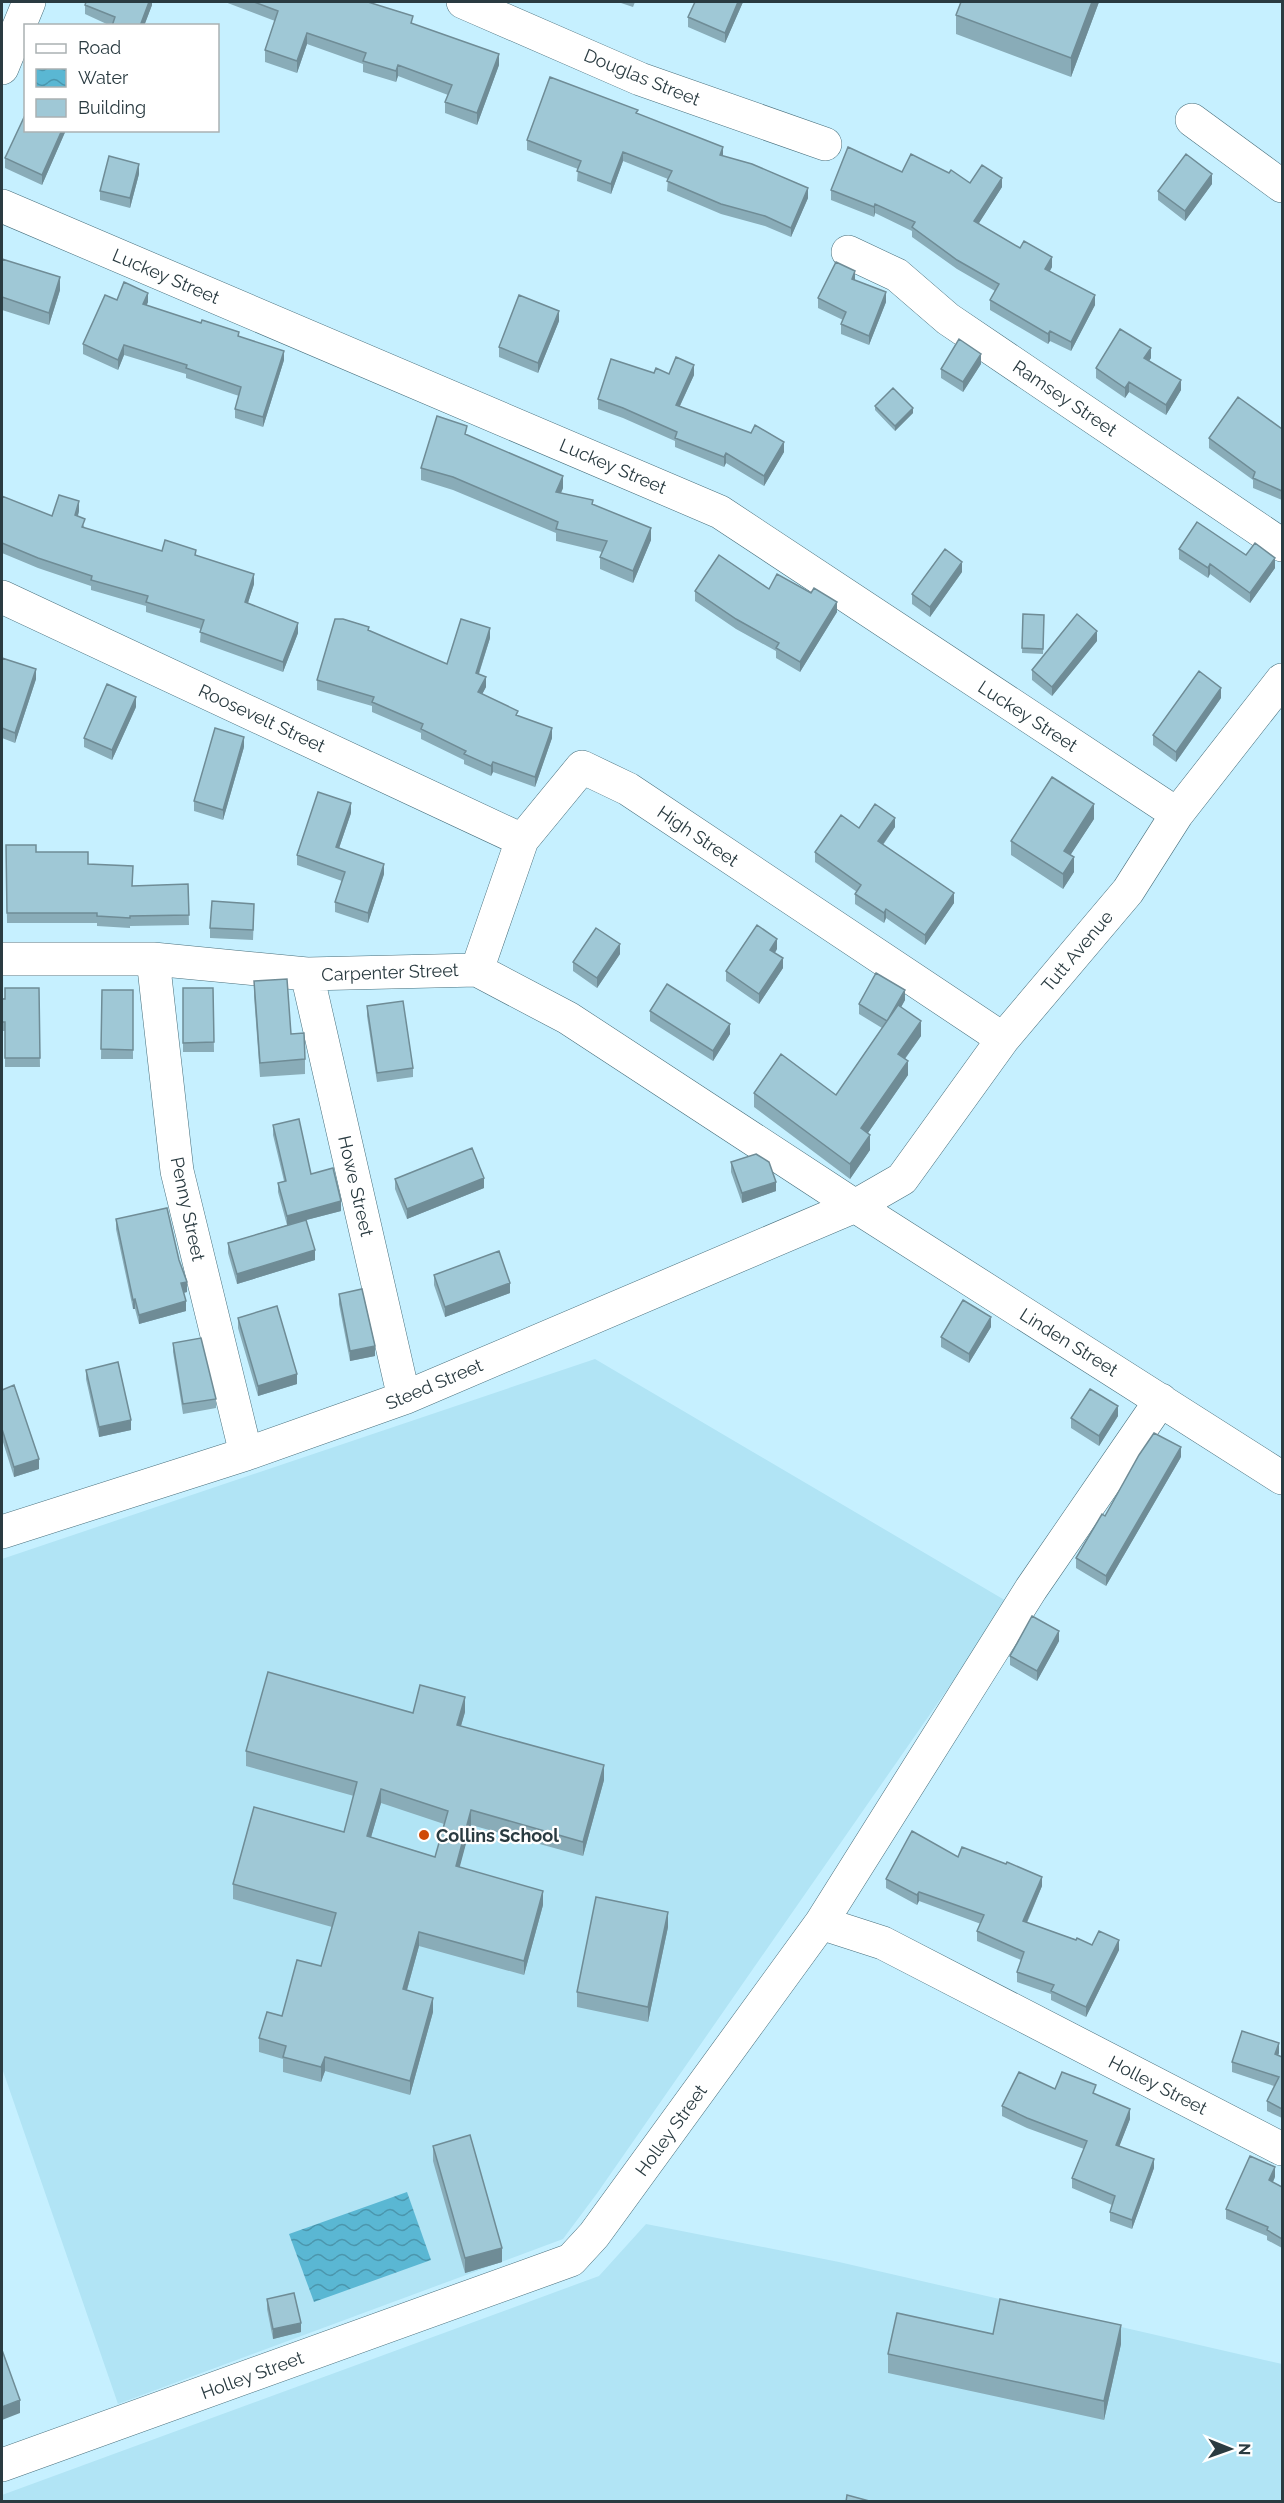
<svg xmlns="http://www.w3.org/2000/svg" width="1284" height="2503" font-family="Raleway,sans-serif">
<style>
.built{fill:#b1e4f5}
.water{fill:url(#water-waves)}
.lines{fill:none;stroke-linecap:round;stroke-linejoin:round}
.minor-casing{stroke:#486f7c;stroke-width:34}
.minor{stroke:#fff;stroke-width:33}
.wall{fill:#89acb8;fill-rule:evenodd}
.shaded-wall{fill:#6f8c96}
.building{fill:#9fc8d6;stroke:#6f8c96;stroke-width:1.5;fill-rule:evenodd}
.poi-dot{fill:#cf4a08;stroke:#fff;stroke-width:2}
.labels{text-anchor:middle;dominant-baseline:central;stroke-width:4.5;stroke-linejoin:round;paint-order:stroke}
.street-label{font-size:18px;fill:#2a3b41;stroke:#fff}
.poi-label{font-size:18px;font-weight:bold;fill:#2a3b41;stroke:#fff;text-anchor:start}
</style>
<defs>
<pattern id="water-waves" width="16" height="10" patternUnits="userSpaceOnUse" patternTransform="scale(1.5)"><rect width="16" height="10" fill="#5ab7d3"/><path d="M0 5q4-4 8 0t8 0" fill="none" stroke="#4b96ad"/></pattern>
</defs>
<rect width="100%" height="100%" fill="#c6f0ff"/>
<path class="built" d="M595,1359l413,243 -410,590 -35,47 -445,165 -116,-336v-509z
M646,2224l193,38 443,102v137l-1280,1v-7l597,-219z"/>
<path class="water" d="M407,2192l24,68 -117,42 -25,-68z"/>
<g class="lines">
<defs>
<path id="minor" d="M463,2l177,77 185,65
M2,68l27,-66
M1192,120l90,66
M2,206l718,306 457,302
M848,252l49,23 51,44 334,226
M2,597l520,243
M2,959h151l154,15 170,-4 91,48 287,188 427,272
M153,959l24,212 69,283
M477,970l45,-130 60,-73 46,22 375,250
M307,974l97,424
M2,1532l244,-78 158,-56 451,-192 47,-27 101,-140 125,-148 49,-77 105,-134
M821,1923l62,20 399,206
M2,2465l569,-205 23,-25 227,-312 210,-334 130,-189"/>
</defs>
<use href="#minor" class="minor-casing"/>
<use href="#minor" class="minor"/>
</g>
<path class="wall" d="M152,2v3l-8,21h-33l-26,-12v-9z
M225,2h143l131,63 -22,60 -32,-12v-11l3,-7 -50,-19 -2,6 -33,-10v-8l-56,-20 -10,29 -32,-11v-12l10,-29z
M618,2h17l-2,5z
M743,2l-18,41 -37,-16v-10z
M1099,2l-28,75 -115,-43v-19z
M638,114l170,84 -17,39 -26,-11 -44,-12 -54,-23 1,-12 -45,-18 -12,33 -34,-13 1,-12 -51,-19v-10z
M66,130l-24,55 -37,-17v-10z
M902,172l100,15 -24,37 74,43 -2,4 45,34 -24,46 -21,-10 -2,3 -58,-34v-10l5,-9 -38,-22 -45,-32v-6l-37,-18 -1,4 -43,-17v-10z
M139,174l-9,34 -30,-8v-9z
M1212,184l-27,37 -27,-21v-9z
M2,259l58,31 -11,35 -47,-15z
M855,280l31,22 -17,43 -28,-11v-10l2,-4 -25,-12v-10z
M117,300l31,2 -2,3 93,31 45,24 -21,67 -28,-9v-9l4,-13 -53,-18v-4l-62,-19 -6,15 -35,-16v-10z
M559,321l-21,52 -39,-16v-10z
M1151,358l-2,3 32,29 -15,25 -37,-23 -4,6 -29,-20v-10z
M981,364l-18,28 -22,-14v-9z
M654,373l40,2 -14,31 104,46 -20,34 -38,-23 -2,4 -49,-20v-6l-52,-23 -25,-9v-10z
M875,406l38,7 -18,18 -20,-21z
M1282,429v71l-29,-12v-8l-44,-32v-10z
M467,435l96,53 -2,5 32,11 58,36 -18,43 -33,-14v-12l2,-5 -46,-11v-8l-103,-43 -32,-10v-12z
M2,497l50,19 27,-5 -1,5 7,12 77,23 34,5 58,28 -6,19 50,30 -15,39 -83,-30 1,-13 -55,-17v-6l-55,-16v-4l-53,-18 -36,-15z
M1179,549l67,6 29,13 -25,35 -40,-29 -2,4 -29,-19z
M962,572l-32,45 -18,-13v-10z
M769,589l68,23 -37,60 -24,-14v-7l-40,-22 -41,-28v-10z
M1023,614l21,1 -1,39 -21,-1z
M369,631l78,33 43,-26 -11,36 7,13 -4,7 70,44 -17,49 -42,-15 -2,4 -27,-12v-4l-43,-21v-6l-49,-21v-6l-55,-16v-10z
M1097,641l-45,55 -20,-16v-10z
M2,658l34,21 -21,64 -13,-5z
M1221,698l-45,64 -23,-17v-10z
M136,707l-24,53 -28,-13v-9z
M244,747l-21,73 -29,-9v-10z
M351,813l-12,35 45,26 -16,49 -33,-11v-10l7,-21 -45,-16v-10z
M1094,819l-24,36 4,17 -11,17 -52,-34v-14z
M895,827l-12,18 71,58 -29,42 -39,-27 -2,5 -29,-19v-10l2,-2 -42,-30v-10l44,-24z
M6,845l82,19 44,22 56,-2 1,41 -59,1v2l-33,-2v-3h-90z
M254,914l-1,26 -43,-2v-10z
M777,949l-2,4 8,15 -24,36 -33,-23v-10z
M620,954l-23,34 -24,-17v-9z
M254,981l37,53 14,25v15l-45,3 -6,-81z
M39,988l1,79h-35v-36h-3v-32z
M183,988h30l1,64h-31z
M102,990h31v69h-32z
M905,1000l-4,7 20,29 -16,23 3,16 -40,58 2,17 -20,29 -96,-72v-14l82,2 46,-67 -23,-14v-10z
M367,1006l46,62v9l-36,5 -10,-66z
M650,1011l80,23 -17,27 -63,-40z
M273,1125l38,49 30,37 -35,9 9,40 -78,24 -9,-31v-10l59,-18 -9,-33v-9l6,-2 -11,-46z
M731,1162l45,29 -34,12 -11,-31z
M395,1179l89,9 -77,31 -12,-30z
M116,1219l71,73 -3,1 2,18 -47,13 -4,-15h-2l-17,-80z
M434,1275l76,18 -65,24 -11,-32z
M339,1294l36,62 -25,5 -11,-57z
M238,1318l59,66 -39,12 -20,-68z
M991,1327l-22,36 -28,-16v-10z
M173,1343l43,56v9l-33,6 -10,-62z
M86,1370l45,60 -32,7 -13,-58z
M2,1390l37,79 -25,8 -12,-38z
M1118,1416l-19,30 -28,-18v-10z
M1181,1457l-75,129 -30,-18v-10z
M1059,1641l-22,40 -27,-16v-9z
M465,1712l-4,14 143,54 -21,76 -112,-31 -12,42 84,38 -19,70 -105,-29 -12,44 26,22 -23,83 -85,-24 -4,11 -38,-10v-13l-24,-7v-14l23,-22 39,-50 11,-39 -99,-28v-15l111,-52 10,-36 -108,-30v-15l167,-38zM381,1803l63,21 -9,33 -64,-20z
M958,1857l84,29 -15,37 65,22 27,5 -33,67 -35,-17v-6l-34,-12v-10l4,-12 -44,-19v-10l4,-7 -62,-23 -2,4 -31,-17v-9z
M668,1927l-20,95 -71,-15v-15z
M1279,2053l-1,2 4,2v61l-15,-7v-10l7,-15 -42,-14v-10z
M1055,2089l41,6 34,24 -11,27 35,22 -22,61 -22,-8v-9l2,-7 -40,-17v-10l12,-29 -57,-21 -25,-12v-10z
M433,2146l69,116 -37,11 -32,-112z
M1275,2177l-2,5 9,5v61l-15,-8v-4l-41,-17v-10z
M267,2299l34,33 -28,7 -6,-30z
M993,2334l128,10 -17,76 -216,-47v-19z"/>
<path class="shaded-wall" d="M149,2h3v3l-8,21h-4z
M738,2h5l-18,41v-10z
M1092,2h7l-28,75v-19z
M307,33v11l-10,29v-12z
M499,54v11l-22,60v-12z
M398,65v11l-2,6v-11z
M62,130h4l-24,55v-10z
M723,147v10l-3,-2z
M623,152v9l-12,33v-10z
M139,164v10l-9,34v-10z
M1212,174v10l-27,37v-10z
M1002,178v9l-28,44v-10z
M808,188v10l-17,39v-9z
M875,204v9l-1,4v-10z
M1052,257v10l-7,12v-10z
M855,271v10l-3,-2z
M60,277v13l-11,35v-12z
M886,292v10l-17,43v-9z
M148,293v9l-5,12v-10z
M1095,295v10l-24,46v-9z
M559,311v10l-21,52v-10z
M1050,331v10l-2,3v-10z
M124,345v10l-6,15v-10z
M1151,348v10l-7,10v-10z
M284,351v9l-21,67v-10z
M981,354v10l-18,28v-10z
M694,365v10l-18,39v-9z
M1181,380v10l-15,25v-10z
M1129,382v10l-4,6v-10z
M913,408v5l-18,18v-5z
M784,442v10l-20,34v-10z
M726,453v10l-2,4v-10z
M563,476v12l-7,16v-12z
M79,501v10l-4,14v-10z
M651,528v12l-18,43v-12z
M1275,558v10l-25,35v-10z
M962,562v10l-32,45v-10z
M1210,564v10l-2,4v-10z
M254,574v10l-9,28v-10z
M837,602v10l-37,60v-10z
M298,623v10l-15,39v-10z
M490,628v10l-14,44v-9z
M1097,631v10l-45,55v-9z
M36,669v10l-21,64v-10z
M486,677v10l-8,15v-10z
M1221,688v10l-45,64v-10z
M136,697v10l-24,53v-10z
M552,728v10l-17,49v-10z
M244,737v10l-21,73v-10z
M493,762v10l-2,4v-10z
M351,803v10l-15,44v-10z
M1094,804v15l-30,46v-14z
M895,818v9l-17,24v-10z
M1074,857v15l-11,17v-15z
M384,864v10l-16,49v-10z
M954,893v10l-29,42v-10z
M886,909v9l-2,5v-10z
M777,939v10l-7,11v-10z
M620,944v10l-23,34v-10z
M783,958v10l-24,36v-10z
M905,990v10l-17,31v-10z
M921,1021v15l-23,32v-14z
M730,1024v10l-17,27v-10z
M908,1061v14l-47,68v-15z
M870,1135v15l-20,29v-15z
M484,1178v10l-77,31v-10z
M776,1182v9l-34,12v-10z
M341,1201v10l-54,14v-9z
M315,1250v10l-78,24v-10z
M187,1282v10l-6,1v-10z
M510,1283v10l-65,24v-10z
M135,1299v10h-2v-9z
M186,1301v10l-47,13v-9z
M991,1317v10l-22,36v-9z
M375,1346v10l-25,5v-10z
M297,1374v10l-39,12v-10z
M1118,1406v10l-19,30v-10z
M131,1420v10l-32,7v-10z
M1181,1447v10l-75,129v-10z
M39,1459v10l-25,8v-10z
M1059,1631v10l-22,40v-10z
M465,1697v15l-8,27v-14z
M604,1765v15l-21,76v-14z
M381,1789v14l-14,48v-15z
M471,1810v15l-15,56v-15z
M1042,1877v9l-19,45v-10z
M543,1891v14l-19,70v-14z
M919,1892v9l-2,4v-10z
M668,1912v15l-20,95v-15z
M419,1932v14l-16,58v-15z
M1119,1940v10l-33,67v-10z
M433,1998v14l-23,83v-14z
M1279,2043v10l-4,10v-9z
M325,2057v14l-4,11v-15z
M1130,2109v10l-14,36v-10z
M1154,2159v9l-22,61v-9z
M1275,2167v10l-6,13v-10z
M502,2248v14l-37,11v-15z
M301,2323v9l-28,7v-10z
M1121,2325v19l-17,76v-19z
M20,2400v13l-18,7v-13z"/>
<path class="building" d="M86,2h63l-9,24h-28l3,-9 -30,-12z
M254,2h114l45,14 -2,7 88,31 -22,59 -32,-11 7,-17 -54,-20 -2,6 -33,-10 3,-8 -59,-20 -10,28 -32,-11 13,-39z
M695,2h43l-13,31 -37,-16z
M961,2h131l-21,56 -115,-43z
M550,77l88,33 -2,3 87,34 -3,8 32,9 56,24 -17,40 -26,-12 -44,-12 -54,-23 5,-10 -49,-19 -12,32 -34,-13 4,-10 -54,-21z
M26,113v17h36l-20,45 -37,-17z
M848,147l54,25 9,-18 38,19 2,-3 19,13 12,-18 20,13 -28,43 46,27 4,-7 28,16 -7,12 50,26 -24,47 -21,-11 -2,3 -58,-34 9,-16 -42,-24 -45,-33 3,-5 -40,-18 -1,3 -43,-17z
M1186,154l26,20 -27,37 -27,-20z
M109,156l30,8 -9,34 -30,-7z
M2,259l58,18 -11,36 -47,-16z
M836,262l19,9 -3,8 34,13 -17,44 -28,-12 5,-12 -28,-14z
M124,282l24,11 -5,11 58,19 1,-3 37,12 -1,4 46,15 -21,66 -28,-8 6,-22 -55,-19 1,-3 -63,-20 -6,15 -35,-16 22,-49 12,5z
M519,295l40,16 -21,52 -39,-16z
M1120,329l31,19 -7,10 37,22 -15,25 -37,-23 -4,6 -29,-20z
M959,339l22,15 -18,28 -22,-13z
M676,357l18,8 -18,40 75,28 4,-8 29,17 -20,34 -38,-23 -2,4 -49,-19 2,-6 -54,-24 -25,-9 13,-40 43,14 2,-5 13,6z
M893,388l20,20 -18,18 -20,-20z
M1238,397l44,32v62l-29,-13 2,-6 -46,-34z
M437,416l30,10 -2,8 98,42 -7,16 37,8 -1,4 59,24 -18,43 -33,-14 7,-16 -51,-12 2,-7 -105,-45 -32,-9z
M59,495l20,6 -4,14 10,4 -3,8 80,24 3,-11 31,10 -1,5 59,19 -9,28 53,21 -15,39 -83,-30 4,-12 -58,-18 2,-6 -57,-16 1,-4 -54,-18 -36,-15v-47l50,20z
M1197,522l49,33 9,-12 20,15 -25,35 -40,-29 -2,4 -29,-19z
M945,549l17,13 -32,45 -18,-13z
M719,555l50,34 8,-15 34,19 3,-5 23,14 -37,60 -24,-14 3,-5 -43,-24 -41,-28z
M1023,614l21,1 -1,34 -21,-1z
M1077,614l20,17 -45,56 -20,-17z
M335,619h8l26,8 -1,3 79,34 14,-45 29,9 -14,45 10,4 -8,15 40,19 -2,4 36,13 -17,49 -42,-15 -2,4 -27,-12 2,-3 -45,-22 2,-5 -51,-22 2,-5 -57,-17z
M2,658l34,11 -21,64 -13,-5z
M1199,671l22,17 -45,64 -23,-17z
M107,684l29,13 -24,53 -28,-12z
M215,728l29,9 -21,73 -29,-9z
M1052,777l42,27 -30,47 10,6 -11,17 -52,-33z
M318,792l33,11 -15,44 48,17 -16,49 -33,-11 10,-30 -48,-17z
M875,804l20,14 -17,23 76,52 -29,42 -39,-26 -2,4 -29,-19 6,-9 -46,-33 26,-37 18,13z
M6,845h30v7h52v12l45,2 -1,20 56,-2 1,31 -59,1v2l-33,-2v-3h-90z
M212,901l42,3 -1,26 -43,-2z
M757,925l20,14 -7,11 13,8 -24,36 -33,-23z
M596,928l24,16 -23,34 -24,-16z
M876,973l29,17 -18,31 -28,-17z
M287,979l4,55 13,-1 1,26 -45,4 -6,-82z
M667,984l63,40 -17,27 -63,-40z
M5,988h34l1,70h-35v-36h-3v-23h3z
M183,988h30l1,54 -31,1z
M102,990h31v60l-32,-1z
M403,1001l10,67 -36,5 -10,-67z
M898,1005l23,16 -23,33 10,7 -47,67 9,7 -20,29 -96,-71 27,-39 55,41z
M299,1119l12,55 22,-6 8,33 -54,15 -9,-33 8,-2 -13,-56z
M472,1148l12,30 -77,31 -12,-30z
M756,1154l13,8 7,20 -34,11 -11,-31z
M167,1208l12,52 8,22 -6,1 5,18 -47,14 -4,-16 -2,1 -17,-81z
M306,1220l9,30 -78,24 -9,-31z
M499,1251l11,32 -65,24 -11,-32z
M362,1289l13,57 -25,5 -11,-57z
M963,1300l28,17 -22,37 -28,-17z
M277,1306l20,68 -39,12 -20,-68z
M201,1338l15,61 -33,5 -10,-61z
M118,1362l13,58 -32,7 -13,-57z
M14,1385l25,74 -25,8 -12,-38v-39z
M1090,1389l28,17 -19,30 -28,-18z
M1154,1433l27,14 -75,129 -30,-18 26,-44 3,2 34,-61z
M1032,1616l27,15 -22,40 -27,-15z
M268,1672l145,41 7,-28 45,12 -8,28 147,40 -21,77 -112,-32 -15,56 87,25 -19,70 -105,-29 -16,57 30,9 -23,83 -85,-24 -4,10 -38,-10 3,-11 -27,-8 8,-26 15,4 15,-56 24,6 15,-53 -103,-29 21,-77 90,25 13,-50 -111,-31zM381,1789l67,22 -13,46 -68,-21z
M912,1831l46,26 4,-10 44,17 1,-2 35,15 -19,44 53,19 1,-2 15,7 7,-14 20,9 -33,67 -35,-16 3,-6 -37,-13 7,-20 -47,-21 7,-16 -65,-23 -2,3 -31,-16z
M596,1897l72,15 -20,95 -71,-15z
M1242,2031l37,12 -4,11 7,3v52l-15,-8 12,-24 -47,-15z
M1019,2072l36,17 7,-17 34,13 -3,8 37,16 -14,36 38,14 -22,61 -22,-8 5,-16 -43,-18 15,-37 -60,-23 -25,-12z
M470,2135l32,113 -37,10 -32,-112z
M1250,2156l25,11 -6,13 13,7v52l-15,-9 1,-3 -42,-18z
M294,2293l7,30 -28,6 -6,-30z
M1000,2299l121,26 -17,76 -216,-47 9,-41 96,21z
M2,2350l18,50 -18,7z
M847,2495l26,7h-27z"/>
<circle class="poi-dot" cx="424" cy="1835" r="6"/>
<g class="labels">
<g class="street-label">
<text transform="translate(642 77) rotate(22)">Douglas Street</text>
<text transform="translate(166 276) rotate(23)">Luckey Street</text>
<text transform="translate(1065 398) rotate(34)">Ramsey Street</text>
<text transform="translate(613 466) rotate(23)">Luckey Street</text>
<text transform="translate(1028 716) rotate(33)">Luckey Street</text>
<text transform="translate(262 718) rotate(25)">Roosevelt Street</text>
<text transform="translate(698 836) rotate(34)">High Street</text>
<text transform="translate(1077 951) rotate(-50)">Tutt Avenue</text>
<text transform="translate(390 972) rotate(-2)">Carpenter Street</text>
<text transform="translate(356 1186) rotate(77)">Howe Street</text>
<text transform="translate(188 1209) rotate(78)">Penny Street</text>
<text transform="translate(1069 1342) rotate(32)">Linden Street</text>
<text transform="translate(434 1384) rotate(-23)">Steed Street</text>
<text transform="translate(1158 2085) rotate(27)">Holley Street</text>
<text transform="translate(671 2130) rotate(-54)">Holley Street</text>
<text transform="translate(252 2375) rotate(-20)">Holley Street</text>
</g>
<g class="poi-label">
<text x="436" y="1835">Collins School</text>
</g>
</g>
<rect width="1284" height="2503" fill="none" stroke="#2a3b41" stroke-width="6"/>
<rect x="24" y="24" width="195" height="108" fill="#ffffff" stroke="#aab1b3" stroke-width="1.5"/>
<rect x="36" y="44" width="30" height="9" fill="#ffffff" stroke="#aab1b3" stroke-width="1.5"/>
<text x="78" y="54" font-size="18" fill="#2a3b41">Road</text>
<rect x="36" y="69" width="30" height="18" fill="url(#water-waves)" stroke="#aab1b3" stroke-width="1.5"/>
<text x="78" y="84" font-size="18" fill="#2a3b41">Water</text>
<rect x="36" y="99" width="30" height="18" fill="#9fc8d6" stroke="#aab1b3" stroke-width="1.5"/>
<text x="78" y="114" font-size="18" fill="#2a3b41">Building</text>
<g transform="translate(1230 2449) rotate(91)" stroke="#ffffff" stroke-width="4.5" paint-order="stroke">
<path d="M0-4.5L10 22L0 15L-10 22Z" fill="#2a3b41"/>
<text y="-9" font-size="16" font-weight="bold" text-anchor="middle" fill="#2a3b41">N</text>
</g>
</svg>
